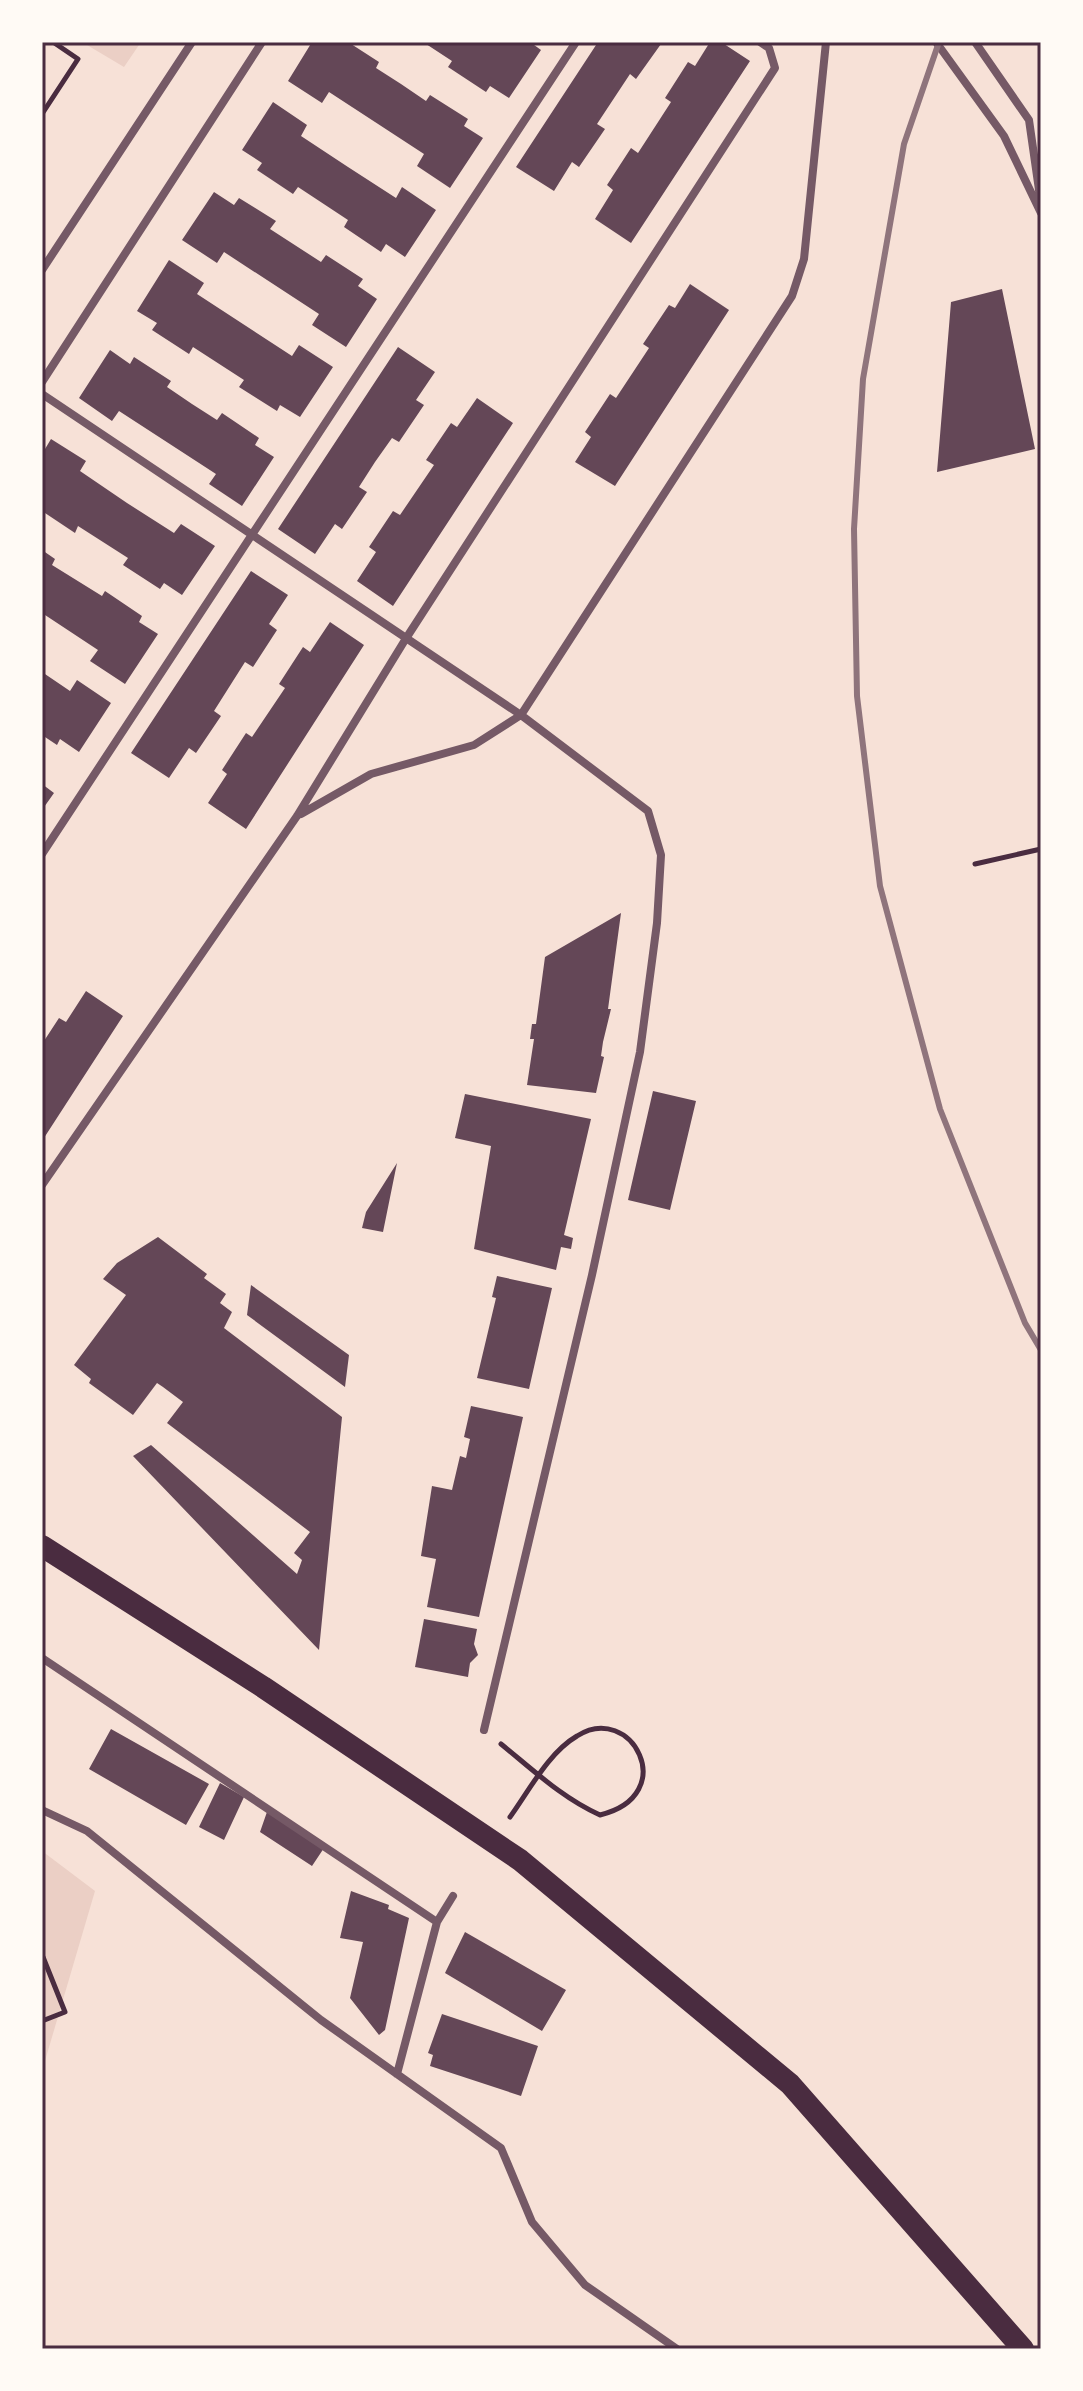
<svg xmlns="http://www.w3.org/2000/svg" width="1083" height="2391" font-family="Barlow,sans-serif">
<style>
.green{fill:#ebcfc5}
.building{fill:#644757}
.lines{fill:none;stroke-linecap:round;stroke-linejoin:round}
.path{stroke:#4a2c40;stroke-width:5}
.minor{stroke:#755966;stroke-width:8}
.trunk{stroke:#4a2c40;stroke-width:22}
.rail{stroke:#8f747c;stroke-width:6}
.neatline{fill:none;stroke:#4a2c40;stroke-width:3}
</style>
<rect width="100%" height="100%" fill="#f7e1d7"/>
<path class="green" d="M82,42h59l-17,25z
M42,1851l53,40 -53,180z"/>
<path class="building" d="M312,42h36l31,20 -3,6 25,16 25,17 4,-6 38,24 -4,7 19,12 -33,50 -33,-22 7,-12 -49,-32 -46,-30 -7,11 -34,-22z
M423,42h107l11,8 -32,48 -19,-12 -4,6 -38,-25 4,-6z
M598,42l63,2 -25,35 -6,-5 -33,50 8,5 -26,38 -7,-5 -18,29 -38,-24z
M710,42h11l29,19 -119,182 -36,-24 18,-29 -6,-5 24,-37 7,5 33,-51 -6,-4 23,-36 7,4z
M273,102l34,23 -6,11 47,31 48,31 6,-11 34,23 -31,47 -19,-13 -5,8 -37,-25 4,-7 -50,-33 -5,7 -36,-24 5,-7 -20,-13z
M214,192l20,13 5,-7 37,23 -6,8 51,33 5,-7 37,24 -5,7 19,13 -31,48 -34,-22 7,-11 -95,-62 -7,11 -35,-23z
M169,260l35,23 -7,11 95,62 7,-11 34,22 -33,50 -20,-12 -3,6 -38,-24 5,-7 -51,-33 -4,7 -37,-24 5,-7 -20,-12z
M690,284l39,26 -114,176 -40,-24 16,-25 -6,-5 25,-38 6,4 33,-50 -6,-4 26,-39 6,3z
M1002,289l33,160 -98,23 14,-170z
M398,347l37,25 -19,28 8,5 -25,37 -7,-4 -17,24 -16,25 8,5 -25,37 -7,-5 -20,30 -37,-25z
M110,350l20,14 4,-7 37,24 -4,6 25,17 25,16 5,-7 37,25 -4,7 19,12 -32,49 -33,-22 7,-10 -97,-63 -7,10 -33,-23z
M477,398l36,25 -120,183 -36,-25 19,-29 -7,-5 24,-36 7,4 34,-50 -8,-5 25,-37 6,4z
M51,439l35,22 -6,10 47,32 47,30 7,-9 34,22 -33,49 -18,-12 -4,6 -37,-24 5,-7 -50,-32 -3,7 -33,-22v-57z
M42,550l13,9 -3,6 50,31 3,-5 37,25 -3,6 19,12 -33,50 -35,-23 8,-11 -56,-37z
M251,571l37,24 -19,29 8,6 -24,37 -8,-5 -31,49 7,5 -25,37 -7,-5 -20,30 -38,-25z
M330,622l34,23 -118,184 -38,-26 19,-29 -5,-4 24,-37 6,4 33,-49 -6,-4 24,-37 7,5z
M42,672l28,19 7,-11 34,23 -32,49 -19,-13 -3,6 -15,-10z
M42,784l12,9 -12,17z
M621,913l-13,96h3l-8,33 -2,14 3,1 -8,36 -69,-8 7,-46h-4l2,-15h4l9,-67z
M86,991l37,25 -81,125v-97l17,-26 7,4z
M653,1091l43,10 -26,109 -42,-10z
M465,1094l126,25 -27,116 9,3 -2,11 -10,-2 -5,23 -82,-21 17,-103 -36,-8z
M397,1163l-14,69 -21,-4 4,-16z
M158,1237l49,37 -3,4 22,16 -6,9 12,9 -8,16 118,89 -23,233 -186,-194 18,-11 146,129 5,-14 -8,-7 16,-21 -143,-109 16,-21 -20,-15 -6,-4 -24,32 -44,-32 2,-4 -17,-14 52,-70 -23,-16 14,-16z
M497,1276l55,12 -23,101 -52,-11 19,-80 -4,-1z
M251,1285l98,70 -4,32 -98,-72z
M471,1406l52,11 -44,200 -52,-10 9,-48 -15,-3 11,-70 20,4 8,-34 6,2 4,-19 -6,-2z
M424,1619l53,10 -3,15 4,11 -8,8 -2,14 -53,-10z
M111,1729l98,55 -23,41 -97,-56z
M220,1783l24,14 -20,43 -25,-13z
M268,1809l56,39 -12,18 -52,-34z
M351,1891l38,14 -1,4 21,9 -24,112 -6,5 -29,-37 13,-56 -23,-4z
M465,1932l101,58 -24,41 -97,-58z
M442,2014l96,32 -17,50 -91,-30 3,-11 -5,-2z"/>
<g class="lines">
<path class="path" d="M42,114l36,-55 -25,-17
M975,864l66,-15
M501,1744c31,25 61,54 99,71 82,-20 31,-114 -23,-79 -29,17 -48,55 -67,81
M42,2021l23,-9 -22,-55"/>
<path class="minor" d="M936,42l68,94 37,77
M975,42l54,78 12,84
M42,270l150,-228
M42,382l220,-340
M42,394l479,321 127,96 13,44 -4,68 -17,129 -48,223 -108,455
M301,814l70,-40 103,-29 47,-30 271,-419 12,-37 22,-217
M42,854l534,-812
M42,1185l255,-369 108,-176 370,-572 -6,-20 -9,-6
M42,1658l395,264
M42,1810l45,21 234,189 180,128 31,74 53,63 92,64
M397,2074l40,-152 16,-26"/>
<path class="trunk" d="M42,1546l221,141 257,173 270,224 233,265"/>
<path class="rail" d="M939,42l-35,102 -41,235 -9,150 3,167 23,190 60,223 85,214 16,27"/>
</g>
<rect width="1083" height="2391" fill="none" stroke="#fffaf5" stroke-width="88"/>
<rect x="44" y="44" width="995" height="2303" class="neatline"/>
</svg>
